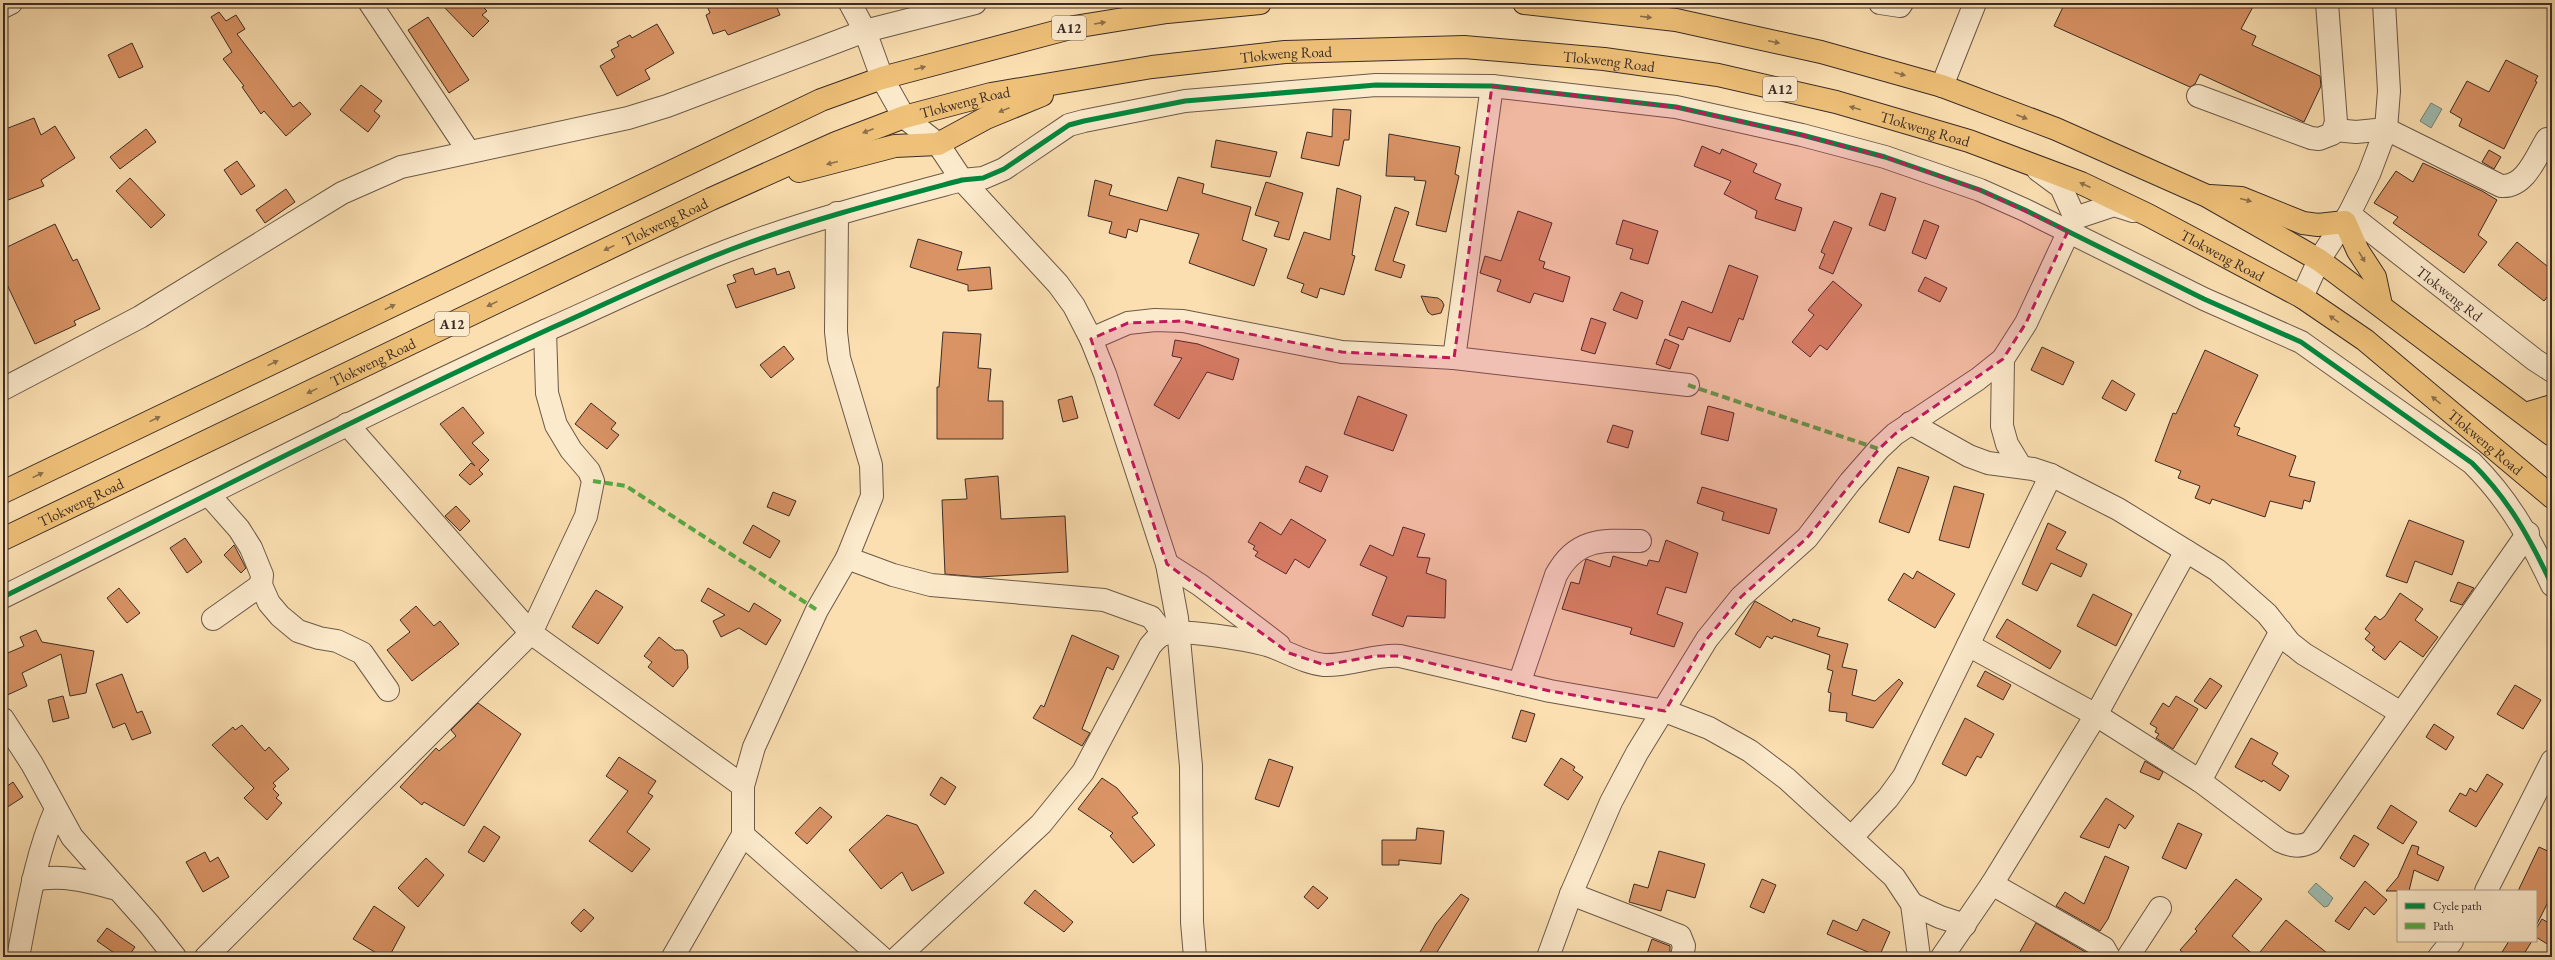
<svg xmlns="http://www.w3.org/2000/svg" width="2555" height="960" font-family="'EB Garamond',serif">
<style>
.water{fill:#9fbcb0;stroke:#778279}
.building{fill:#d99365;stroke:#3b2c26}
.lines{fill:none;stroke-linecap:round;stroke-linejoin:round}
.minor-casing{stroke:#6b5949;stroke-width:24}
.major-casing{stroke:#3b2c26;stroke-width:24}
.minor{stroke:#fceacc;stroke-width:22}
.major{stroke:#eec078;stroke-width:22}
.quiet{stroke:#55ab44;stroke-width:4;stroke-dasharray:8 4;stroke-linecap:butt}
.cycleway-casing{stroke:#fceacc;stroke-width:8}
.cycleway{stroke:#00873e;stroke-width:5}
.oneway{fill:#8c6f4b}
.marked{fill:#c2185b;fill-opacity:0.2;stroke:#c2185b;stroke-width:3;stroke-dasharray:8 5;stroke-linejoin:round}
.labels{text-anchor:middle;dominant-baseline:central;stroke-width:4;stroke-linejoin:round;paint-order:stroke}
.shield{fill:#fceacc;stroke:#756558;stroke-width:1}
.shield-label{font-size:14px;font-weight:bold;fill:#3b2c26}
.street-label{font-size:15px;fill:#3b2c26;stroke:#fceacc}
</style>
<rect width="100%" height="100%" fill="#fbdfb1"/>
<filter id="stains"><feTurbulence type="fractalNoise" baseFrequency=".005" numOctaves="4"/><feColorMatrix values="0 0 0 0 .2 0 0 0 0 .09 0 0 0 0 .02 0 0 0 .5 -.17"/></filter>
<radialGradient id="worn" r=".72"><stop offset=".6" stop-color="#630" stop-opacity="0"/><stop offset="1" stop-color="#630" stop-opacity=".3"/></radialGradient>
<path class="water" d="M2431,103l11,6 -11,19 -11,-7z
M2316,883l17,15 -5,8 -4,1 -16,-15z"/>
<path class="building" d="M440,3h39l8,8 -5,4 7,6 -16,16z
M706,3h69l5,12 -52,20 -3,-5 -12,4 -7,-19 4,-2z
M2065,3h190l-14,26 15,7 -4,9 68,31 1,10 -17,36 -104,-48 -5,10 -5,3 -136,-61z
M219,12l7,9 10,-6 9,14 -8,5 56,73 7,-5 11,12 -25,22 -22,-25 -3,3 -19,-27 2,-1 -21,-27 9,-7 -21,-35z
M428,17l41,63 -20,13 -41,-63z
M657,24l17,29 -29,17 5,9 -33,17 -17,-30 15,-9 -4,-7 8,-4 -2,-4 13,-7 2,3z
M132,43l11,24 -24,11 -11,-23z
M2506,60l32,16 -3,5 2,1 -33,67 -45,-23 3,-7 -12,-7 17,-31 22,11z
M361,85l21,16 -8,10 6,5 -12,16 -28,-22z
M1333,109l18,1 -2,30h-5l-5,26 -38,-8 6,-26 25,5z
M34,118l7,17 14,-9 20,32 -34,22 3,6 -41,16v-72z
M146,129l10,13 -36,27 -10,-12z
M1389,134l71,13 -5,27 4,2 -13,56 -30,-7 10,-44 -12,-1 1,-3 -29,-1z
M1216,140l61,12 -7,25 -59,-10z
M1702,146l18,8 2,-5 35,15 -4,8 28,12 -6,15 27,9 -7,23 -40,-13 2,-7 -33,-17 7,-13 -37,-15z
M2489,150l12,7 -7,12 -12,-7z
M237,161l18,25 -14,9 -17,-25z
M2423,163l59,28 15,9 -19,35 9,7 -23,31 -71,-50 5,-6 -24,-14 22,-32 17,11z
M1178,177l26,7 -2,9 49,14 -9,33 25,9 -13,37 -65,-23 10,-29 -59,-15 -3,13 -9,-3 -2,9 -17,-5 3,-11 -24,-6 7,-36 17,5 -3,10 58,16z
M130,178l35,37 -14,13 -35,-37z
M1266,182l37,11 -14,47 -15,-4 5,-14 -24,-7z
M1337,188l24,8 -9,59 3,1 -11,39 -24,-7 -3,10 -16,-6 3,-8 -17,-6 17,-46 26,8z
M286,189l9,13 -30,21 -9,-13z
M1881,193l15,5 -11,33 -16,-6z
M1395,207l14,5 -16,49 12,4 -4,13 -26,-8z
M1518,211l34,12 -13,37 6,2 -2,6 27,9 -7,25 -29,-9 -4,10 -33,-12 4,-11 -21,-7 5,-17 16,5z
M1623,220l35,11 -10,33 -18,-5 3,-10 -17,-5z
M1924,220l15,6 -13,33 -14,-6z
M1834,221l18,7 -19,46 -14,-6 6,-14 -4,-2z
M55,224l18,37 4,-2 23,50 -26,12 2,4 -41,19 -32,-68v-27z
M918,239l44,13 -5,18 33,-3 2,22 -24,2v-6l-58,-18z
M2517,242l35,28v21l-8,10 -46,-36z
M1729,265l29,11 -15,44 -4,-2 -9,24 -42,-15 -5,13 -14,-5 13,-34 30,12z
M753,268l2,7 20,-7 2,7 12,-4 6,17 -59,20 -9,-23 9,-3 -3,-7z
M1925,277l22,11 -7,14 -22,-11z
M1833,281l29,24 -35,45 -7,-5 -10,12 -18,-15 22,-27 -6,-5z
M1621,292l22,9 -6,18 -24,-9z
M1421,296l17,2 4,3 2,4 -3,8 -9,2 -4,-3z
M1591,318l15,5 -11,31 -14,-4z
M943,332l38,2 -3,34 13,1 -3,32h15v38h-66v-52h2z
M1665,339l14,6 -9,24 -14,-5z
M1175,340l23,4 41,15 -6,21 -26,-8 -28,47 -25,-14 28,-47 -10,-2z
M784,346l10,13 -23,19 -11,-13z
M2042,347l32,15 -11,23 -32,-15z
M2205,350l53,25 -24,51 6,2 -3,7 59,21 -7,20 26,6 -5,20 -6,-2 -2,9 -32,-8 -5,16 -53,-18 -2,5 -15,-6 5,-12 -22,-8 3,-7 -26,-10 18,-48 3,1z
M2112,380l23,14 -9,17 -24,-13z
M1072,396l6,22 -15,4 -5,-22z
M1358,396l49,19 -14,36 -49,-17z
M591,403l25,20 -5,6 8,6 -12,14 -32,-25z
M1708,406l26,7 -6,28 -27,-7z
M463,407l21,26 -12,10 17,17 -10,10 4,4 -13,11 -11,-10 12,-12 4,3 -35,-42z
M1613,425l20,6 -5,17 -21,-6z
M1306,466l22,10 -7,16 -22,-10z
M1898,467l31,10 -20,56 -30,-11z
M998,476l3,43 64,-3 3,56 -90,5 -33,-3 -3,-74 25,-1 -2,-20z
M1954,486l30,8 -15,54 -30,-8z
M1702,487l75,22 -8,25 -47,-14 2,-8 -27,-9z
M773,492l23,9 -7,15 -22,-9z
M456,506l14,15 -10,10 -15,-15z
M1291,519l35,21 -17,28 -14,-9 -9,15 -31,-18 3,-4 -5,-3 2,-3 -7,-4 12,-20 21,13z
M2409,520l55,21 -12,34 -37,-14 -8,22 -21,-7z
M2048,523l18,9 -10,17 31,15 -6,13 -30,-14 -14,28 -15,-7z
M753,525l27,16 -10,17 -27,-15z
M1403,527l22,7 -8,23 13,1 -4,15 20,7 -1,38 -38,-2 -4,11 -31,-12 15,-38 -27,-12 10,-20 23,11z
M185,538l17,24 -15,11 -17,-25z
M1666,540l32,13 -12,40 -20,-6 -9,27 26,9 -9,24 -44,-13 2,-6 -70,-19 9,-27 8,2 7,-25 24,8 3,-11 34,10 2,-6 10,2z
M234,545l12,23 -5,5 -17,-18z
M1917,571l38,23 -20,34 -47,-28 16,-27 9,6z
M2458,582l16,6 -12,17 -12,-4z
M119,588l21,25 -13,10 -20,-25z
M708,588l41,24 5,-9 27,17 -15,25 -27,-17 -18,9 -8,-16 12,-6 -24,-14z
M596,590l27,17 -25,37 -26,-17z
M2400,593l23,16 -8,11 23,17 -15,20 -23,-16 -15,19 -13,-10 3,-3 -10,-8 5,-6 -5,-4 10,-13 5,4 5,-4z
M2093,594l39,20 -16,32 -39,-20z
M1755,601l37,21 1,-3 27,9 -3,8 31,8 -6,23 15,3 -5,25 23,6 24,-22 4,4 -30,45 -27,-7 1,-8 -18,-2 2,-18 -3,-1 5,-21 -6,-2 3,-14 -56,-19 -2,3 -5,-3 -7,12 -25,-14z
M416,606l18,20 6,-5 19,23 -47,37 -25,-31 23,-18 -10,-12z
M2007,619l54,32 -11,18 -54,-32z
M36,630l6,12 52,9 -8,42 -16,3 -9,-42 -39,19 5,13 -24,11v-42l21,-9 -4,-9z
M1072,635l47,21 -6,14 -6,-3 -25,62 8,4 -8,13 -49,-28 8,-13 3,2z
M659,637l16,13h8l4,5 1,13 -15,19 -25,-20 4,-5 -8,-6z
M1985,671l26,14 -8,15 -26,-14z
M122,674l15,39 5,-2 9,22 -19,7 -7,-17 -12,5 -17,-44z
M2210,678l12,8 -16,23 -12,-8z
M2515,685l26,15 -18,29 -26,-15z
M63,696l6,22 -16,4 -5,-22z
M2176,696l22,13 -25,40 -17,-11 3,-4 -4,-2 2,-4 -7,-4 13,-21 6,4z
M478,703l43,31 -57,92 -40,-24 -2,3 -22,-18 36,-39 3,3 17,-15 -5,-6z
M1521,710l14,4 -9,28 -14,-4z
M1965,718l29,16 -13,24 -4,-2 -11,20 -24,-12z
M2434,724l20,13 -8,13 -20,-13z
M242,725l23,26 4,-4 20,22 -16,14 3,3 -3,3 6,6 -3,3 6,5 -15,17 -23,-22 10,-10 -42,-43 21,-18 2,3z
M2251,738l27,15 -6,11 17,12 -9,15 -17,-11 -1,2 -27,-15z
M619,757l37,24 -8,12 5,3 -26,36 23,17 -18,23 -43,-31 39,-50 -22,-15z
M1561,758l14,9 -2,3 10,7 -15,23 -24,-15z
M1269,759l24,8 -14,40 -24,-8z
M2145,761l18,11 -4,8 -19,-8z
M2487,774l16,10 -27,43 -27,-16 11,-18 6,3 4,-8 6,4z
M941,777l15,10 -11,18 -15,-10z
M1102,778l15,10 21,25 -6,4 23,28 -22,18 -23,-27 3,-3 -35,-24z
M13,782l10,15 -20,13v-21z
M2106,798l28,18 -9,13 -6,-5 -10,24 -29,-11z
M2391,805l26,17 -14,22 -26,-16z
M820,807l12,10 -25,27 -12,-11z
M887,815l30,10 27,48 -32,18 -10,-19 -21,17 -32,-39z
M2178,823l24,11 -16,35 -24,-11z
M484,826l16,11 -16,25 -16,-10z
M1417,828l27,3 -3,33 -42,-4v5h-17v-25h34z
M2354,835l15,9 -15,23 -14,-9z
M2412,845l7,2 -2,7 27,13 -6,14 -24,-11 -5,21h-23l12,-14z
M2539,847l13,6v41l-16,32v-35h-18z
M1659,851l46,13 -10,34 -28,-8 -6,21 -32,-9 5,-18 14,4z
M205,852l5,10 8,-5 11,20 -26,15 -17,-30z
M2105,856l24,11 -21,52 -8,12 -44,-25 9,-14 19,12z
M426,858l18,17 -26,32 -20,-19z
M1762,879l14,6 -12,28 -14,-6z
M2236,879l26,20 -30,37 24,21 30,-37 46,37h-144l-8,-7 17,-19 -2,-2z
M2365,881l22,19 -13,15 -9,-8 -16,23 -14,-9z
M1313,886l15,12 -10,11 -14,-12z
M1035,890l38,32 -9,10 -40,-29z
M1461,894l8,5 -35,58h-6l-8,-5 16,-28z
M374,906l31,21 -16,30h-6l-30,-18z
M584,909l10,9 -13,14 -10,-9z
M1863,919l27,13 -11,25 -52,-23 6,-14 24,11z
M2542,919l10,6v22l-16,-10v-8z
M2036,923l51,30 -3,4h-67z
M107,928l28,19 -7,10h-8l-23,-16z
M1652,939l18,7v11h-24z
M2509,941h23l-10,16h-23z"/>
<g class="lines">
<defs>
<g id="minor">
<path d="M370,3l99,149"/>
<path d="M850,3l15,28 17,47 22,39 34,27 24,36 96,104 16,22 17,33 14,35 62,190 10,54 14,148 1,156 3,35"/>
<path d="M1880,3l20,3 2,-3"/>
<path d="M3,7l8,-4"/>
<path d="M1942,86l33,-83"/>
<path d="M2198,96l113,42 8,1 13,-5 4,-12 -9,-119"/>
<path d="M2335,130l21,2 30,-3 115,57c24,2 35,-29 46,-47"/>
<path d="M2038,170l23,17 14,31"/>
<path id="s1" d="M2349,214l186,146 17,11"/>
<path d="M2302,297l17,-37 30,-46 20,-40 17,-45 3,-38 -5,-88"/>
<path d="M1091,339l37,-16 27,-3 28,1 159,31 112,6 234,27"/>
<path d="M1454,358l38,-272"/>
<path d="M2003,359l-1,67 5,18 14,23"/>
<path d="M3,389l137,-72 202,-124 59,-26 227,-49 39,-12 198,-75 110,-28"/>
<path d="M1910,423l59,33 19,7 45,6 18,6 67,34 99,61 50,44 23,29 14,11 97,59"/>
<path d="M347,424l184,209 212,153"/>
<path d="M209,495l30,34 12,19 11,27 -1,10 8,18 11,13 18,15 21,7 18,3 25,12 26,37"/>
<path d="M847,558l46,17 38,10 173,15 47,17 13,17"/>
<path d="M1167,564l33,21 79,60"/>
<path d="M3,597c181,-90 360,-183 544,-267 64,-28 127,-60 193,-84 73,-27 147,-46 222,-66l21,-2 21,-9 65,-44 15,-4 101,-20 191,-16 116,1 184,21 126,28 83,22 95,33 45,20 179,89 97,43 171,121c38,38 57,74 80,122"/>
<path d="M213,619l48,-34"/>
<path d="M1968,645l128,70 104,66 80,60c11,5 19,7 31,1l217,-309"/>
<path d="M1519,684l37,-109c20,-37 46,-35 84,-34"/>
<path d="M3,719l29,45 40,73 77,87 26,33"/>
<path d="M2200,781l81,-150"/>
<path d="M743,835l138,122"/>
<path d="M1852,837l36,-39 16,-22 147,-301"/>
<path d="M33,880c29,-6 55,1 84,9"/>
<path d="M1992,884l112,64 5,9"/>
<path d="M2486,891l66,-130"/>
<path d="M1571,894l109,42 4,10 -2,11"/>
<path d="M1912,904l28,13 25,8"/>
<path d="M18,957c10,-50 17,-100 38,-148"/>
<path d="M206,957l325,-324 55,-117 7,-35 -4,-10 -18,-21 -15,-25 -9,-32 -2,-62"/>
<path d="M673,957l70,-122v-49l11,-39 63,-137 30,-52 25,-62 -1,-31 -32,-107 -3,-26 1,-119"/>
<path d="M898,957l143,-133 42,-52 67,-126c4,-5 8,-10 14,-12 17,-6 84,6 103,11 19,6 37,18 57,20 26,1 50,-11 76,-9l150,35 115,20 44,17 41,23 37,28 107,98 18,27 7,53"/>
<path d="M1548,957l23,-63 40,-92 26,-49 70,-114 34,-42 66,-59 43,-56 29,-33 16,-15 83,-55 25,-20 23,-36 49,-105 39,-13 19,6"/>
<path d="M1942,957l50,-73 104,-169 90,-164"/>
<path d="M2128,957l32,-49"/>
<path d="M2439,957l13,-16"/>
</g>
<g id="major">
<path d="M1524,3l152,17 145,32 121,34 114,43 151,67 112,64 233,175"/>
<path d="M799,171l96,-25 43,-2 48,-26 56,-23"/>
<path d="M2210,196l31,2 62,25 15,2 27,-3 13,29 17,26 6,28"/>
<path d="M2525,414l27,-8"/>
<path d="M3,492l818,-392 61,-22 192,-51 93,-15 93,-9"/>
<path id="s2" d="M3,539l708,-340 125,-56 68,-26 87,-23 161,-27 133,-15 179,-5 140,12 114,16 118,27 133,39 112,42 67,32 154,82 63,43 187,157"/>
</g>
</defs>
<use href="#minor" class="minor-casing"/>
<use href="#major" class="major-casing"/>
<use href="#minor" class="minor"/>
<use href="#major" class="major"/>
<path class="quiet" d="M1688,385l191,64
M593,481l33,5 191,124"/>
<defs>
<path id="cycleway" d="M3,597c181,-90 360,-183 544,-267 64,-28 127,-60 193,-84 73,-27 147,-46 222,-66l21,-2 21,-9 65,-44 15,-4 101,-20 191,-16 116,1 184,21 126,28 83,22 95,33 45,20 179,89 97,43 171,121c38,38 57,74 80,122"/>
</defs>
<use href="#cycleway" class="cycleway-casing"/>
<use href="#cycleway" class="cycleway"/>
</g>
<defs><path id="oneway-solid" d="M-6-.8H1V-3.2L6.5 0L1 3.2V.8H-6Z"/></defs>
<g class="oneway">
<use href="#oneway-solid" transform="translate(1646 17) rotate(7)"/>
<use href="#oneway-solid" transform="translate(1100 23) rotate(-9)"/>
<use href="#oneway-solid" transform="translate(1774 42) rotate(12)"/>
<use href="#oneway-solid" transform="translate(920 68) rotate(-15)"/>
<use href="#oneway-solid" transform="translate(1900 74) rotate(16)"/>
<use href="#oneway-solid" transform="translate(1855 108) rotate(-164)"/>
<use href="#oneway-solid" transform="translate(1004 110) rotate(158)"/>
<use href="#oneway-solid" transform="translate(2022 117) rotate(21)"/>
<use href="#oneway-solid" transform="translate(868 131) rotate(159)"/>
<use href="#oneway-solid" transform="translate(832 163) rotate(166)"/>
<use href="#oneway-solid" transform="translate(2085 185) rotate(-156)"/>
<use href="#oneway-solid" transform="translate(2246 200) rotate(15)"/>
<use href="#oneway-solid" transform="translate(609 248) rotate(154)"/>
<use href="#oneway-solid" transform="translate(2362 257) rotate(59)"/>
<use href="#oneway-solid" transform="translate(492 304) rotate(154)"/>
<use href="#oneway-solid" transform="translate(390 307) rotate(-26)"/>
<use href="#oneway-solid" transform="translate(2334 319) rotate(-145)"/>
<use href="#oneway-solid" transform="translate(273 363) rotate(-26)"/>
<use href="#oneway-solid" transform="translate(312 391) rotate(154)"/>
<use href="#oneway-solid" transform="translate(2436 400) rotate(-140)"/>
<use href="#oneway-solid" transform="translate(155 419) rotate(-26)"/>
<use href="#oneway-solid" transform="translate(38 475) rotate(-26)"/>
</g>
<path class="marked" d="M1492,86l184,21 126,28 83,22 95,33 88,41 -42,92 -23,36 -108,75 -16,15 -72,89 -66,59 -34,42 -42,72 -115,-20 -150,-35h-25l-50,9 -36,-12 -122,-89 -76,-225 37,-16 55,-2 159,31 112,6z"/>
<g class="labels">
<g class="shield">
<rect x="1052" y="16" width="34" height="24" rx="3"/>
<rect x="1763" y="77" width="34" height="24" rx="3"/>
<rect x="435" y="312" width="34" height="24" rx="3"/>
</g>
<g class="shield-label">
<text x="1069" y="28">A12</text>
<text x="1780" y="89">A12</text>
<text x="452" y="324">A12</text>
</g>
<g class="street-label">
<text stroke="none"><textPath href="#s2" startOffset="1383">Tlokweng Road</textPath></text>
<text stroke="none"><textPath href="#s2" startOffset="1707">Tlokweng Road</textPath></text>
<text stroke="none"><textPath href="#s2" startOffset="1058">Tlokweng Road</textPath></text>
<text stroke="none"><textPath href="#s2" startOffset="2031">Tlokweng Road</textPath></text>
<text stroke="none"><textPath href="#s2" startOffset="734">Tlokweng Road</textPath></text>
<text stroke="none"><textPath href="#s2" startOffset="2355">Tlokweng Road</textPath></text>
<text stroke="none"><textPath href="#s1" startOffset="128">Tlokweng Rd</textPath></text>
<text stroke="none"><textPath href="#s2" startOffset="410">Tlokweng Road</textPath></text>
<text stroke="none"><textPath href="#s2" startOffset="2679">Tlokweng Road</textPath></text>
<text stroke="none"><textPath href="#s2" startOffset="86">Tlokweng Road</textPath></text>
</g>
</g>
<rect width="2555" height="960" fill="none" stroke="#fbdfb1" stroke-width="16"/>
<rect x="4" y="4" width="2547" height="952" fill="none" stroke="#3b2c26" stroke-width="2"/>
<rect x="8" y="8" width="2539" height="944" fill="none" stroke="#3b2c26"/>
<rect x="2397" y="890" width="140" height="52" fill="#fceacc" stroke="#af9e8a"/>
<rect x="2405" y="903" width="20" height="6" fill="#00873e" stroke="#af9e8a"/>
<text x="2433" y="910" font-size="12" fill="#3b2c26">Cycle path</text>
<rect x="2405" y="923" width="20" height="6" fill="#55ab44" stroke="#af9e8a"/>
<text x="2433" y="930" font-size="12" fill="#3b2c26">Path</text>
<rect width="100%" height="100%" filter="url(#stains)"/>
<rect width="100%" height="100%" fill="url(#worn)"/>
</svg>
